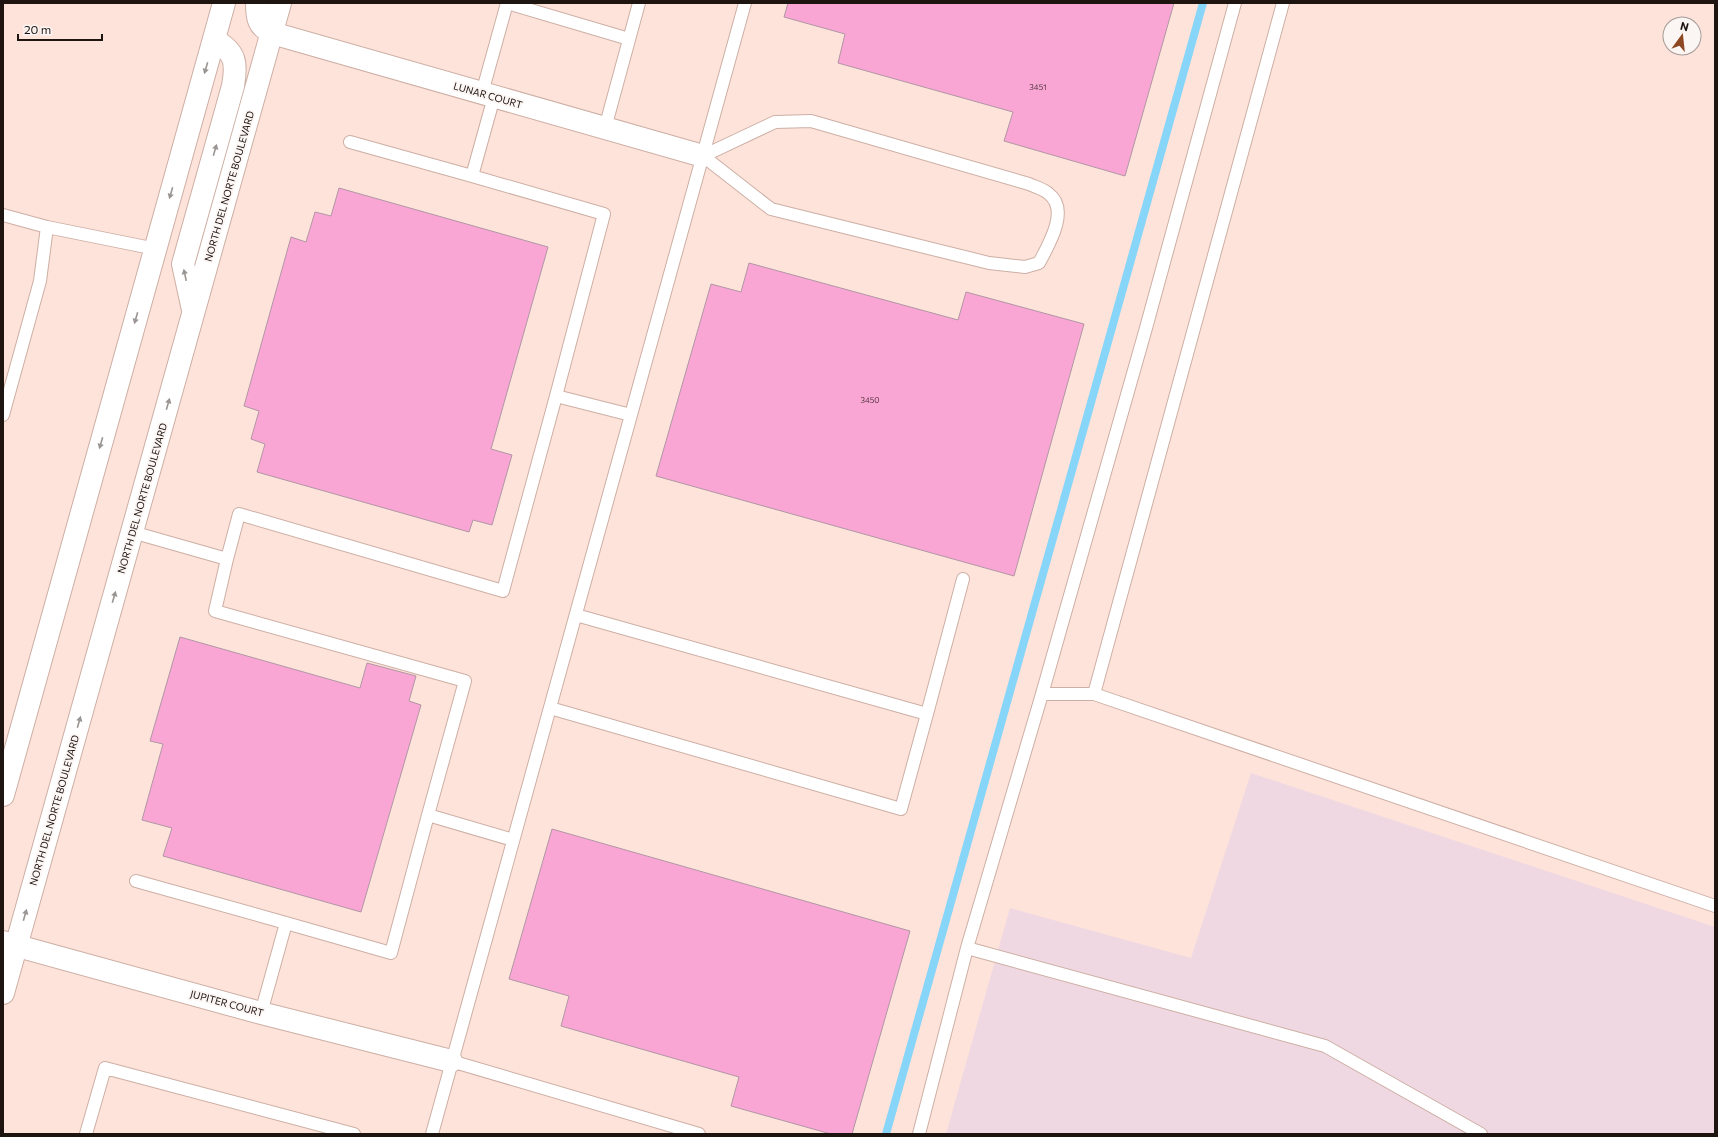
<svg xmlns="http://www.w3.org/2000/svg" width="1718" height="1137" font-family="Commissioner,sans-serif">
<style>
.industrial{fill:#f0d8e2}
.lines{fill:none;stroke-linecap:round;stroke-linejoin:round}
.stream{stroke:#87d6f9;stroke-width:8}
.building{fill:#faa6d5;stroke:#b196a4}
.service-casing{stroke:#cdafa5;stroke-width:14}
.minor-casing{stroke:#cdafa5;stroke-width:24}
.tertiary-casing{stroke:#cdafa5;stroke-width:24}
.service{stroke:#fff;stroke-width:12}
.minor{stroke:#fff;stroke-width:22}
.tertiary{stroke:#fff;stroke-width:22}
.oneway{fill:#9a9593}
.labels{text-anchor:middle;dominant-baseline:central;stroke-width:3.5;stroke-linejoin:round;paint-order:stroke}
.number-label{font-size:8px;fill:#553841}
.street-label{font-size:10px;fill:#1e1410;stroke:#fbf5f3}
</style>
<rect width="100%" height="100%" fill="#fde3da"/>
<path class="industrial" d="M1251,773l464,154v207h-769l64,-226 181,50z"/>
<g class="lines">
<path class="stream" d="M886,1134l317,-1131"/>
</g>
<path class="building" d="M788,3h386l-49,173 -121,-35 9,-29 -175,-49 7,-29 -61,-17z
M339,188l209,59 -57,202 21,6 -20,70 -19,-5 -4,12 -212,-60 8,-28 -14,-5 8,-28 -15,-5 47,-169 15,5 9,-30 16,4z
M749,263l209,57 8,-28 118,32 -70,252 -358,-100 55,-192 30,8z
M180,637l180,51 7,-25 49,13 -7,25 12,4 -60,207 -198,-56 9,-28 -30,-8 21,-76 -13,-3z
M552,829l358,102 -58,203h-21l-100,-28 8,-29 -178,-51 8,-30 -60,-17z"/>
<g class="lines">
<defs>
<path id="service" d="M482,93l25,-90 122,36
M494,97l-22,79 132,38 -48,182 75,19
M811,121l218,63c6,3 15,5 20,10 21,16 -1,52 -10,69l-14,4 -36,-4 -218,-54 -68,-53 72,-34z
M605,128l34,-125
M350,142l122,34
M3,215l44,12
M3,415l37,-134 7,-54 109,22
M132,532l95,27 -12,52 250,70 -37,134
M227,559l12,-45 264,77 53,-195
M576,615l351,99 36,-135
M1042,694l104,-366 89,-325
M1094,694l621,212
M550,708l351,101 26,-95
M136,881l150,42
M967,948l358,98 156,88
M261,1013l25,-90 105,30 37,-138 85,25
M451,1061l248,73
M86,1134l19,-66 249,66
M432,1134l313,-1131
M919,1134l48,-186 75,-254h52l189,-691"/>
<path id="minor" d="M272,33l431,123
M3,942l258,71 190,48"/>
<path id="tertiary" d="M257,3c0,15 1,23 15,30
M193,310l-10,-46 50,-178c4,-23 3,-34 -19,-46
M3,795l221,-792
M3,993l277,-990"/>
</defs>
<use href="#service" class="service-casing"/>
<use href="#minor" class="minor-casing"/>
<use href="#tertiary" class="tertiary-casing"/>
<use href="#service" class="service"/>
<use href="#minor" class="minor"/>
<use href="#tertiary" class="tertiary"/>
</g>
<defs><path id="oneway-solid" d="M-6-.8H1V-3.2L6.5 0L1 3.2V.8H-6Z"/></defs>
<g class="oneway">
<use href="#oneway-solid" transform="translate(206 68) rotate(106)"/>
<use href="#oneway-solid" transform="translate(215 150) rotate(-74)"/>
<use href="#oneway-solid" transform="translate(171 193) rotate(106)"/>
<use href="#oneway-solid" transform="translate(185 275) rotate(-102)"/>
<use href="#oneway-solid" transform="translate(136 318) rotate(106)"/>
<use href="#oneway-solid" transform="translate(168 404) rotate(-74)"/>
<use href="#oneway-solid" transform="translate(101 443) rotate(106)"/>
<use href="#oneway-solid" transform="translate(114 597) rotate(-74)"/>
<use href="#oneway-solid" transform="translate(79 722) rotate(-74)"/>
<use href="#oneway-solid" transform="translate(25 915) rotate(-74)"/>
</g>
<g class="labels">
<g class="number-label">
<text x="1038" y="87">3451</text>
<text x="870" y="400">3450</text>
</g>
<g class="street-label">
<text transform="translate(488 95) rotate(16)">LUNAR COURT</text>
<text transform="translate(229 186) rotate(-74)">NORTH DEL NORTE BOULEVARD</text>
<text transform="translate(142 498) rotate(-74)">NORTH DEL NORTE BOULEVARD</text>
<text transform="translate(54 810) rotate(-74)">NORTH DEL NORTE BOULEVARD</text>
<text transform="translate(227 1003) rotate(15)">JUPITER COURT</text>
</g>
</g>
<rect width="1718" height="1137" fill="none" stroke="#1e1410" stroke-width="8"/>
<g transform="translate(1682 36) rotate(15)"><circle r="19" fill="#fbf5f3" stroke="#a39b98"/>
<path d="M0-3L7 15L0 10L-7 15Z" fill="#8d4721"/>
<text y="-6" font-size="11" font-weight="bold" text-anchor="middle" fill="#1e1410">N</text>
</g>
<path d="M18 34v6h84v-6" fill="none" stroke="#1e1410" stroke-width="2"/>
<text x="24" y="34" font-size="12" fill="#1e1410" stroke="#fbf5f3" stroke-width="3" paint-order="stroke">20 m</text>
</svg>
